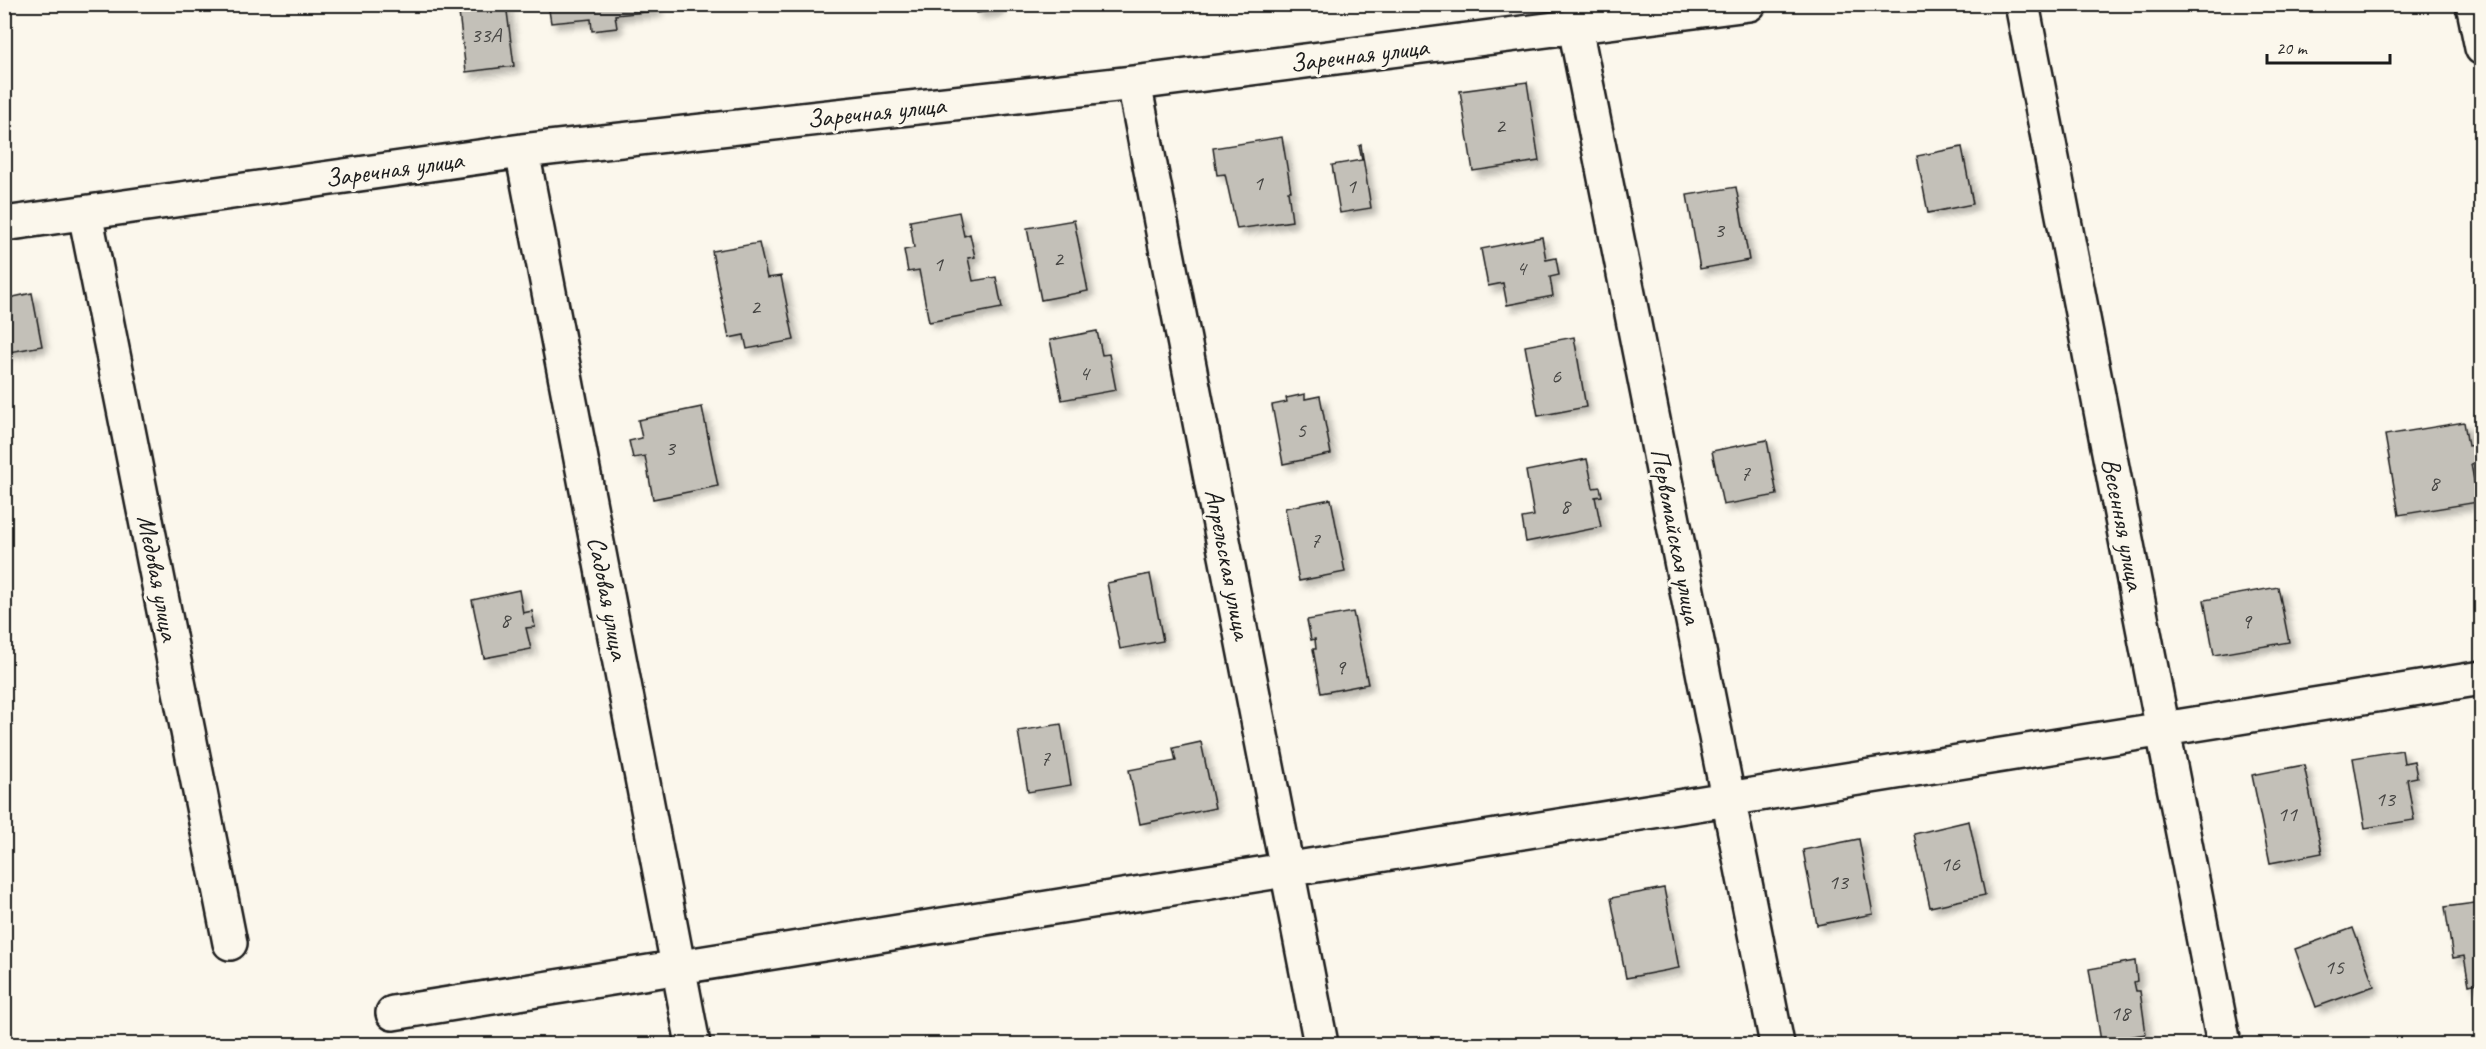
<svg xmlns="http://www.w3.org/2000/svg" width="2486" height="1049" font-family="Caveat,sans-serif">
<style>
.building{fill:#c3c0b8;stroke:#1c1c1c;stroke-width:1.5;filter:url(#shadow)}
.lines{fill:none;stroke-linecap:round;stroke-linejoin:round}
.minor-casing{stroke:#1c1c1c;stroke-width:38}
.minor{stroke:#fbf7ec;stroke-width:33}
.labels{text-anchor:middle;dominant-baseline:central;stroke-width:6;stroke-linejoin:round;paint-order:stroke}
.number-label{font-size:22px;fill:#464543}
.street-label{font-size:26px;fill:#1c1c1c;stroke:#fbf7ec}
</style>
<defs>
<filter id="shadow"><feDropShadow dx="5.5" dy="5.5" stdDeviation="3" flood-color="#0004"/></filter>
</defs>
<rect width="100%" height="100%" fill="#fbf7ec"/>
<filter id="ink" filterUnits="userSpaceOnUse"><feTurbulence type="fractalNoise" baseFrequency=".0167" numOctaves="2"/><feDisplacementMap in="SourceGraphic" scale="12" xChannelSelector="R" yChannelSelector="G"/><feConvolveMatrix kernelMatrix="1 2 1 2 8 2 1 2 1" color-interpolation-filters="sRGB"/></filter>
<g filter="url(#ink)">
<path class="building" d="M458,4h48l8,62 -48,6z
M548,4h107l1,7 -41,4 2,13 -25,3 -1,-12 -40,4z
M975,4h23v6l-21,3z
M1527,82l12,79 -66,10 -13,-80z
M1282,137l9,54h-3l4,30 -55,8 -12,-55 -8,1 -4,-27z
M1361,145l10,63 -31,5 -8,-48 30,-5 -3,-14z
M1962,147l11,57 -45,9 -11,-57z
M1736,187l13,73 -49,9 -13,-74z
M959,212l5,24 6,-2 5,23 -7,1 5,23 23,-4 6,31 -73,14 -10,-52 -11,2 -4,-22 10,-2 -4,-27z
M1074,220l14,71 -47,9 -14,-72z
M1542,237l4,23 10,-2 3,17 -9,2 3,19 -46,9 -4,-22 -15,3 -7,-37z
M759,243l8,35 14,-2 13,64 -47,9 -3,-14 -15,3 -17,-87z
M32,293l10,53 -38,7v-54z
M1097,331l5,24 7,-1 7,36 -54,10 -12,-60z
M1574,337l12,70 -48,9 -13,-70z
M1305,394v5l15,-3 11,58 -48,10 -11,-59 15,-3 -1,-4z
M702,407l16,79 -65,13 -8,-43 -12,2 -4,-17 13,-3 -4,-18z
M2464,422l4,24 13,-2 1,18 -11,2 7,38 -79,13 -14,-80z
M1767,440l10,55 -54,10 -11,-54z
M1587,459l6,29 7,-1 2,9 -7,1 6,30 -75,15 -4,-24 12,-2 -8,-45z
M1331,499l14,73 -46,9 -14,-73z
M1150,574l13,67 -43,8 -13,-66z
M2278,587l11,55 -75,13 -10,-55z
M519,590l4,23 9,-2 3,16 -9,1 5,21 -47,9 -12,-58z
M1353,612l15,72 -47,9 -8,-44h3l-1,-10 -4,1 -4,-20z
M1061,724l10,61 -43,7 -10,-61z
M1201,742l14,66 -75,16 -11,-54 47,-9 -3,-13z
M2402,750l2,13 10,-2 3,16 -10,2 7,41 -49,8 -12,-70z
M2304,765l18,88 -52,10 -18,-88z
M1969,821l16,74 -55,12 -16,-73z
M1859,839l14,75 -56,11 -14,-75z
M1664,888l15,80 -53,10 -15,-80z
M2482,902v80l-13,3 -5,-29 -11,2 -8,-51z
M2353,928l21,58 -58,21 -21,-58z
M2135,961l2,20 -3,1 2,9h4l6,43 -45,7 -12,-72z"/>
<g class="lines">
<defs>
<path id="minor" d="M2022,4l202,1040
M2473,4l9,44
M1575,27l202,1017
M1134,83l187,961
M522,151l171,893
M85,213l145,730
M4,224l518,-73 612,-68 615,-79
M393,1013l2089,-335"/>
</defs>
<use href="#minor" class="minor-casing"/>
<use href="#minor" class="minor"/>
</g>
</g>
<g class="labels">
<g class="number-label">
<text x="486" y="35">33А</text>
<text x="1500" y="126">2</text>
<text x="1258" y="183">1</text>
<text x="1351" y="186">1</text>
<text x="1719" y="230">3</text>
<text x="1058" y="259">2</text>
<text x="938" y="264">1</text>
<text x="1521" y="268">4</text>
<text x="755" y="307">2</text>
<text x="1084" y="373">4</text>
<text x="1556" y="376">6</text>
<text x="1301" y="430">5</text>
<text x="670" y="448">3</text>
<text x="1745" y="473">7</text>
<text x="2434" y="483">8</text>
<text x="1565" y="506">8</text>
<text x="1315" y="540">7</text>
<text x="505" y="620">8</text>
<text x="2246" y="621">9</text>
<text x="1340" y="667">9</text>
<text x="1045" y="758">7</text>
<text x="2385" y="799">13</text>
<text x="2287" y="814">11</text>
<text x="1950" y="864">16</text>
<text x="1838" y="882">13</text>
<text x="2334" y="967">15</text>
<text x="2120" y="1013">18</text>
</g>
<g class="street-label">
<text transform="translate(1359 55) rotate(-7)">Заречная улица</text>
<text transform="translate(876 112) rotate(-6)">Заречная улица</text>
<text transform="translate(394 169) rotate(-8)">Заречная улица</text>
<text transform="translate(2123 524) rotate(79)">Весенняя улица</text>
<text transform="translate(1676 536) rotate(79)">Первомайская улица</text>
<text transform="translate(1228 564) rotate(79)">Апрельская улица</text>
<text transform="translate(158 578) rotate(79)">Медовая улица</text>
<text transform="translate(608 598) rotate(79)">Садовая улица</text>
</g>
</g>
<rect width="2486" height="1049" fill="none" stroke="#fbf7ec" stroke-width="24"/>
<rect x="12" y="12" width="2462" height="1025" fill="none" stroke="#1c1c1c" stroke-width="2" filter="url(#ink)"/>
<path d="M2267 54v9h123v-9" fill="none" stroke="#1c1c1c" stroke-width="3"/>
<text x="2276" y="54" font-size="18" fill="#1c1c1c" stroke="#fbf7ec" stroke-width="4.5" paint-order="stroke">20 m</text>
</svg>
